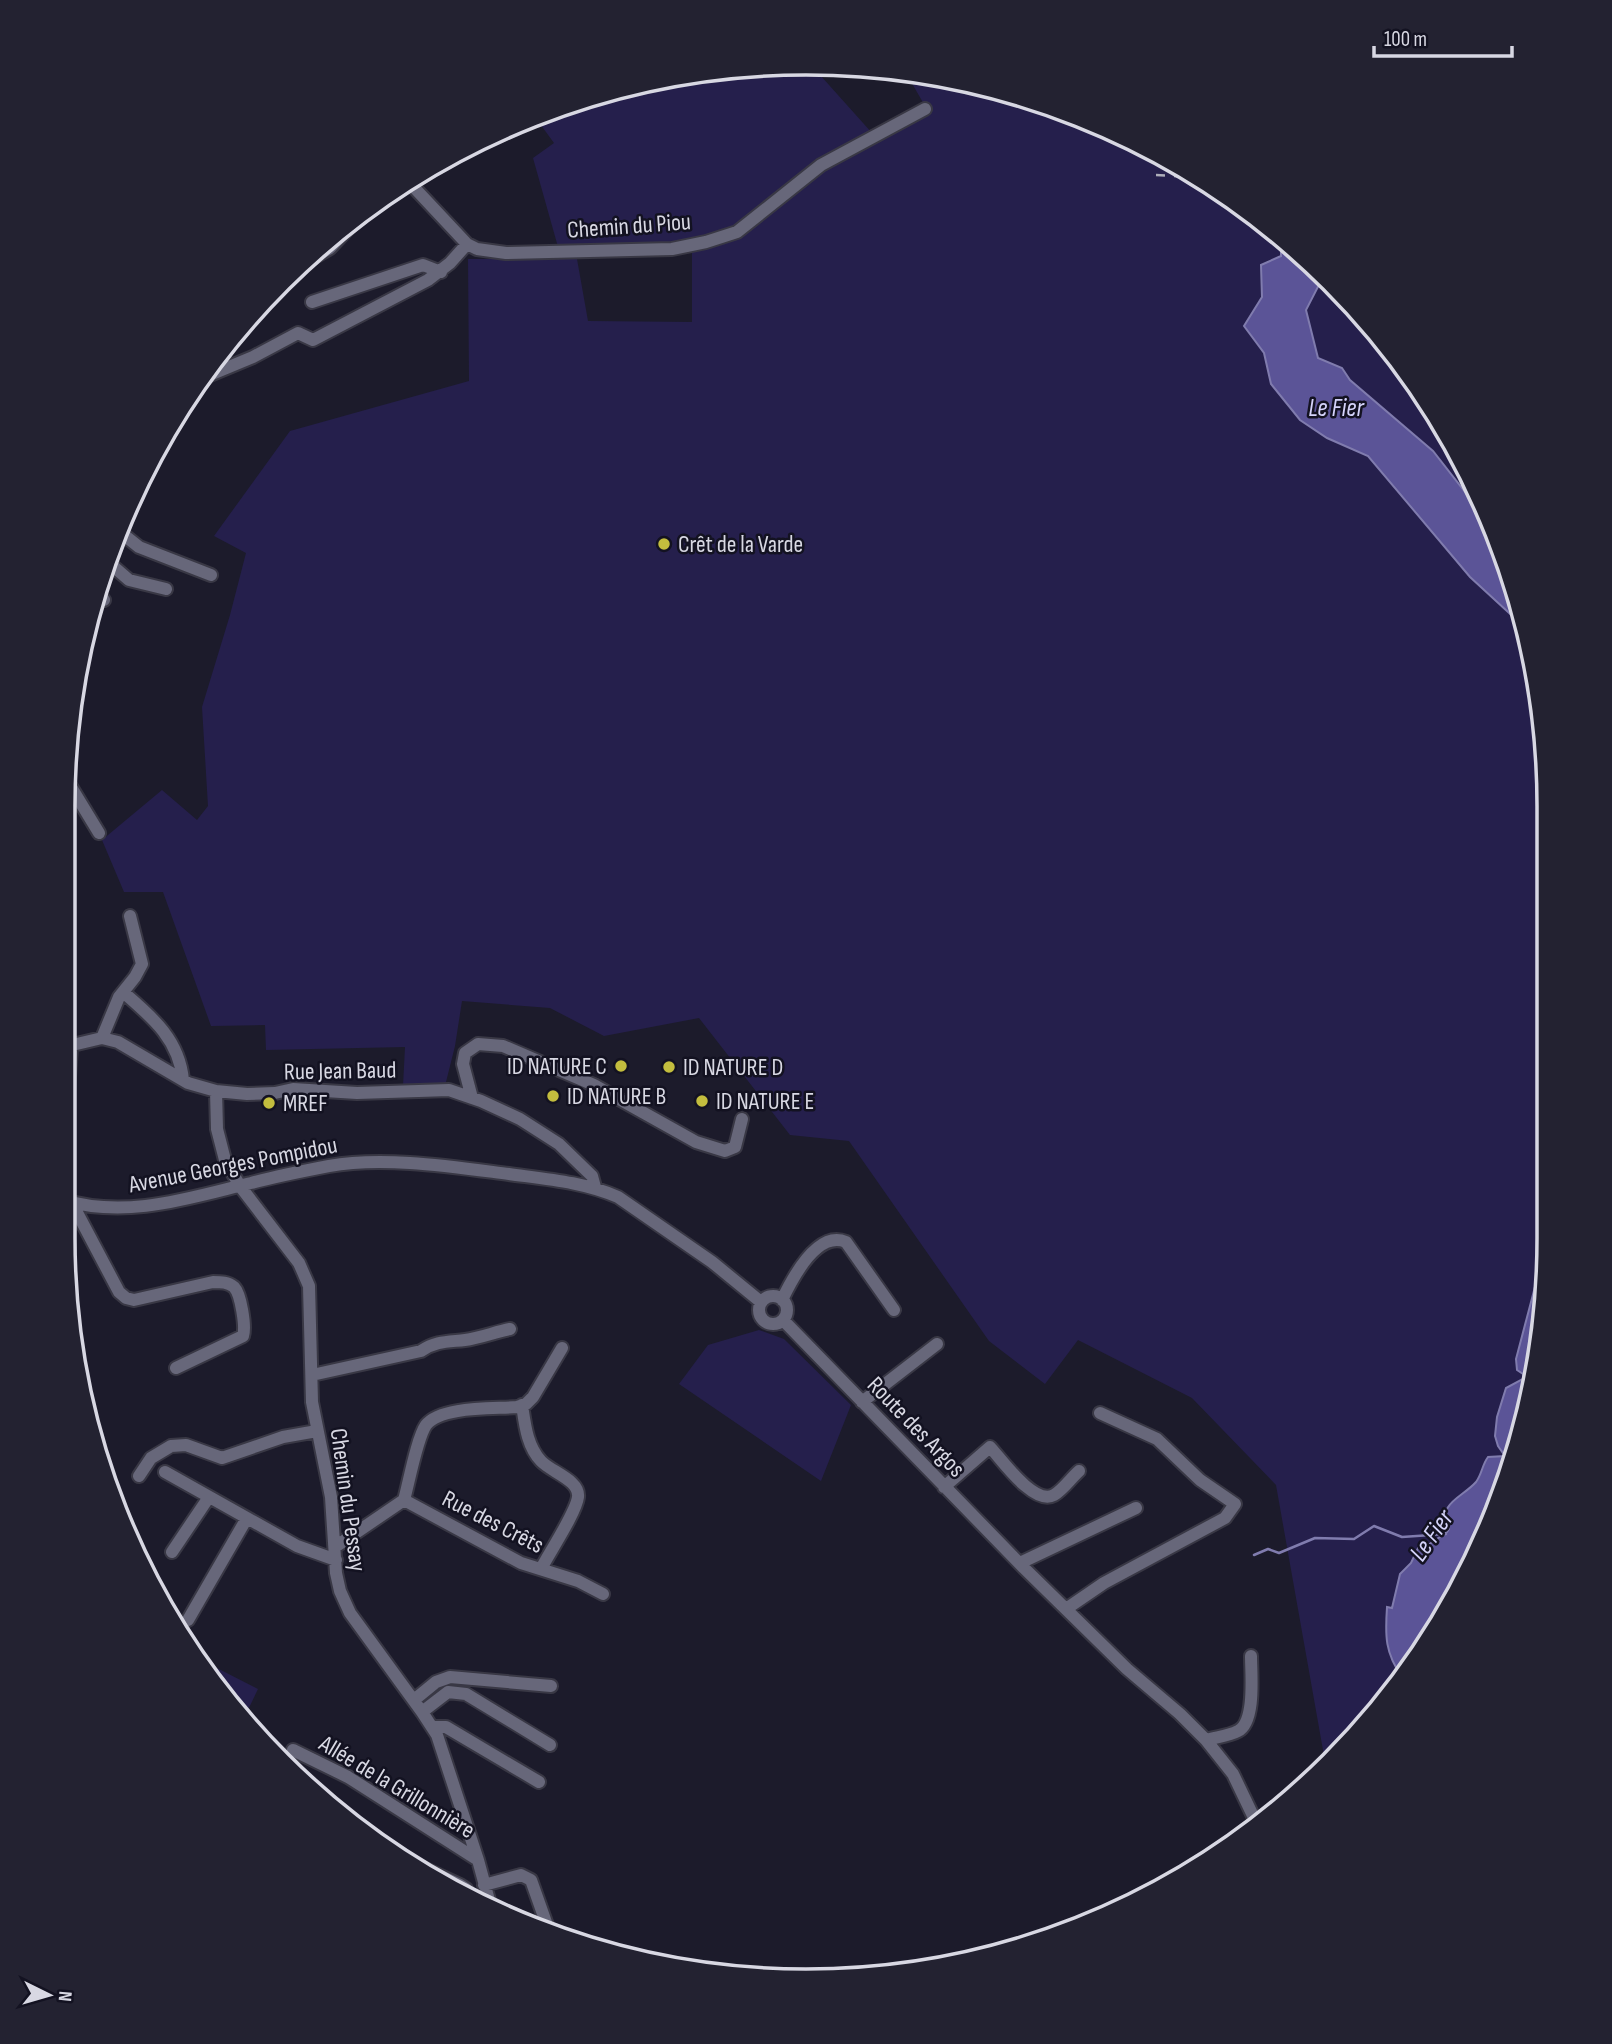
<svg xmlns="http://www.w3.org/2000/svg" width="1612" height="2044" font-family="'Sofia Sans Condensed',sans-serif">
<style>
.green{fill:#251f4c}
.water{fill:#5b5497;stroke:#807cae;stroke-width:2}
.lines{fill:none;stroke-linecap:round;stroke-linejoin:round}
.stream{stroke:#807cae;stroke-width:2.5}
.minor-casing{stroke:#393845;stroke-width:16}
.minor{stroke:#67677a;stroke-width:12}
.rail{stroke:#adadb9;stroke-width:2.5;stroke-dasharray:9 9;stroke-linecap:butt}
.poi-dot{fill:#c3bd3e;stroke:#131221;stroke-width:2.5}
.labels{text-anchor:middle;dominant-baseline:central;stroke-width:5;stroke-linejoin:round;paint-order:stroke}
.street-label{font-size:24px;fill:#d8d8e3;stroke:#131221}
.poi-label{font-size:24px;fill:#d8d8e3;stroke:#131221;text-anchor:start}
.water-label{font-size:26px;font-style:italic;fill:#d4d3fa;stroke:#131221}
.rim{fill:none;stroke:#d8d8e3;stroke-width:3.5}
</style>
<rect width="100%" height="100%" fill="#1c1b2b"/>
<path class="green" d="M812,66l60,67 53,-27 -19,-33 92,15 136,51 124,77 106,100 25,34 -1,5 13,11 48,68 61,134 37,189 2,481 -14,145 -42,139 -69,129 -98,116 -50,-282 -84,-87 -114,-58 -33,44 -56,-43 -140,-200 -59,-6 -91,-117 -95,18 -54,-28 -88,-7 -7,45 -10,40h-42l2,-39 -139,3 -1,-25 -54,1 -48,-134h-39l-22,-52 60,-50 35,30 11,-14 -6,-99 28,-92 16,-62 -32,-17 76,-105 179,-50 -1,-122h109l11,62 104,1v-73l-134,-2 -25,-89 21,-15 -19,-26 32,-14 142,-34z
M759,1330l25,9 67,66 -30,76 -142,-97 29,-39z
M213,1666l45,23 -11,23 -9,-4 -28,-36z"/>
<path class="water" d="M1281,238l42,39 -17,33 12,48 24,10 8,12 83,71 36,46 12,8 29,63 11,56 -51,-47 -102,-121 -41,-18 -27,-18 -29,-36 -7,-31 -20,-27 18,-29 -1,-32 20,-9z
M1536,1283h9l-10,100 -42,139 -38,70 -8,5c-5,31 -26,57 -45,80 -17,-24 -17,-41 -15,-70l5,1 8,-34 11,-11 7,-15 3,-3h7l19,-13 2,-3c-13,-26 13,-31 27,-47 6,-8 6,-17 12,-25l17,-1 -7,-10 -3,-10 2,-19 9,-29 17,-9v-5l-6,-4 -1,-11z"/>
<g class="lines">
<path class="stream" d="M1254,1555l14,-6 11,4 36,-15 39,1 20,-13 28,11 44,-3"/>
<defs>
<path id="minor" d="M408,181l59,63 10,5 29,4 166,-4 34,-7 31,-10 84,-67 104,-56
M299,266l31,-18 30,-32
M312,302l111,-37 18,7
M200,379l53,-22 45,-24 15,7 115,-60 22,-17 17,-19
M119,531l20,16 72,28
M104,564l10,3 15,13 37,9
M97,597l7,3
M65,777l34,56
M123,992c29,25 56,47 60,88
M102,1038l17,-41 16,-20 7,-13 -12,-48
M64,1047l38,-9 16,4 70,41 28,8 31,3 28,-1 18,-4 64,4 92,-3 32,11 39,18 39,25 33,32 3,11
M216,1091l1,38 8,31 15,26 59,77 10,23 3,116 19,95 5,76 4,18 10,22 72,99 15,23 41,125 12,44
M472,1098l-9,-34 2,-11 13,-9 25,2 91,39 102,57 29,9 10,-4 7,-28
M63,1166l8,-119
M63,1200c64,19 126,-2 188,-17 26,-7 52,-12 78,-17 55,-10 125,1 180,8 37,5 75,8 109,23l94,65 49,40
M72,1203l47,89 7,6 8,2 79,-18c8,0 15,0 21,5 7,7 12,40 9,49l-67,32
M759 1310a14 14 0 1 1 28 0a14 14 0 1 1-28 0Z
M782,1300c10,-21 35,-70 64,-58l48,68
M783,1320l241,248 103,101 53,45 26,26 27,34 23,48
M312,1375l109,-24c15,-10 26,-9 44,-11 15,-2 30,-8 45,-11
M862,1402l75,-58
M522,1405c3,20 5,41 19,56 10,11 39,19 37,36 -2,16 -29,56 -37,72
M165,1472l132,74 39,14
M139,1476l12,-18 20,-12 15,-1 36,13 61,-21 34,-6
M944,1487l46,-40c12,13 44,59 64,48 9,-5 17,-17 25,-24
M404,1500l117,63 57,18 25,13
M335,1547l69,-47c5,-18 13,-62 22,-75 15,-19 67,-16 91,-18l9,-3 7,-7 29,-49
M172,1552l37,-55
M1020,1563l116,-55
M1066,1609l38,-26 121,-65 10,-14 -35,-24 -43,-41 -57,-26
M188,1620l59,-102
M414,1700l22,-18 14,-5 101,9
M422,1712l26,-20 18,2 84,51
M432,1727h14l93,55
M1206,1740c10,-3 23,-4 32,-9 18,-9 13,-58 13,-75
M293,1750l55,27 130,83
M408,1861l52,24 6,4 3,7
M484,1885l37,-10 10,5 17,48"/>
</defs>
<use href="#minor" class="minor-casing"/>
<use href="#minor" class="minor"/>
<path class="rail" d="M1156,175l38,2"/>
</g>
<g class="poi-dot">
<circle cx="664" cy="544" r="7"/>
<circle cx="621" cy="1066" r="7"/>
<circle cx="669" cy="1067" r="7"/>
<circle cx="553" cy="1096" r="7"/>
<circle cx="702" cy="1101" r="7"/>
<circle cx="269" cy="1103" r="7"/>
</g>
<g class="labels">
<g class="street-label">
<text transform="translate(629 226) rotate(-4)">Chemin du Piou</text>
<text transform="translate(340 1071) rotate(-1)">Rue Jean Baud</text>
<text transform="translate(233 1165) rotate(-11)">Avenue Georges Pompidou</text>
<text transform="translate(916 1427) rotate(46)">Route des Argos</text>
<text transform="translate(348 1500) rotate(82)">Chemin du Pessay</text>
<text transform="translate(493 1522) rotate(27)">Rue des Crêts</text>
<text transform="translate(397 1787) rotate(31)">Allée de la Grillonnière</text>
</g>
<g class="poi-label">
<text x="678" y="544">Crêt de la Varde</text>
<text x="607" y="1066" text-anchor="end">ID NATURE C</text>
<text x="683" y="1067">ID NATURE D</text>
<text x="567" y="1096">ID NATURE B</text>
<text x="716" y="1101">ID NATURE E</text>
<text x="283" y="1103">MREF</text>
</g>
<g class="water-label">
<text x="1336" y="408">Le Fier</text>
<text transform="translate(1432 1536) rotate(-55)">Le Fier</text>
</g>
</g>
<path d="M0 0H1612V2044H0ZM806 75H806A731 731 0 0 1 1537 806V1238A731 731 0 0 1 806 1969H806A731 731 0 0 1 75 1238V806A731 731 0 0 1 806 75Z" fill="#232231" fill-rule="evenodd"/>
<path class="rim" d="M806 75H806A731 731 0 0 1 1537 806V1238A731 731 0 0 1 806 1969H806A731 731 0 0 1 75 1238V806A731 731 0 0 1 806 75Z"/>
<g transform="translate(49 1995) rotate(95)" stroke="#131221" stroke-width="5" paint-order="stroke">
<path d="M0-5L12 26L0 18L-12 26Z" fill="#d8d8e3"/>
<text y="-10" font-size="19" font-weight="bold" text-anchor="middle" fill="#d8d8e3">N</text>
</g>
<path d="M1374 46v10h138v-10" fill="none" stroke="#d8d8e3" stroke-width="3.5"/>
<text x="1384" y="46" font-size="21" fill="#d8d8e3" stroke="#131221" stroke-width="5" paint-order="stroke">100 m</text>
</svg>
